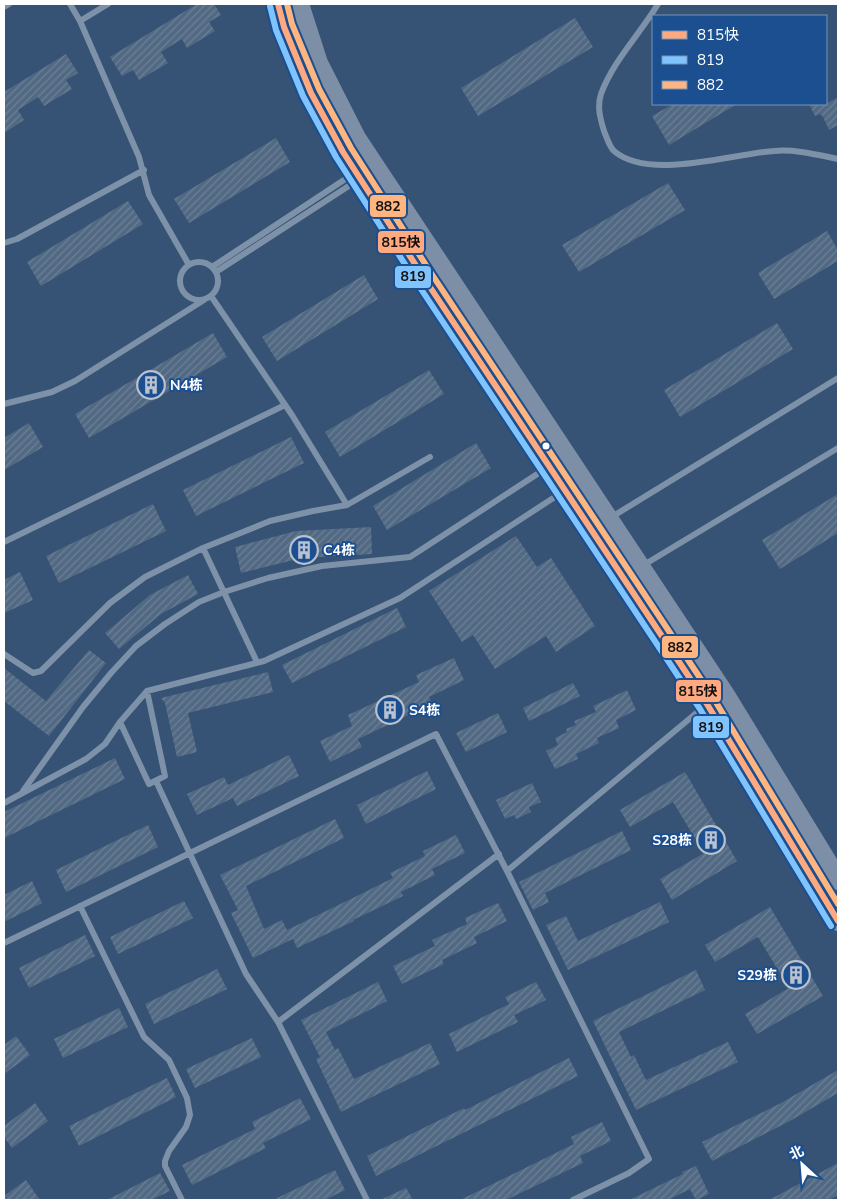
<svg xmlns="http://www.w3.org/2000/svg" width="842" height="1204" font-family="'Nunito Sans','Noto Sans SC',sans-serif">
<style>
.building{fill:url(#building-hatch)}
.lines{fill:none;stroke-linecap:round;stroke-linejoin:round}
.service{stroke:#7d92a8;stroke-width:6}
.primary{stroke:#7d8ea7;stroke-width:20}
.bus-1-casing{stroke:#1b4f8f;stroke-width:10}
.bus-2-casing{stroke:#1b4f8f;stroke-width:10}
.bus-3-casing{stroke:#1b4f8f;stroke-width:10}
.bus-1{stroke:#ffa980;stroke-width:6}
.bus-2{stroke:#80c4ff;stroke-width:6}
.bus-3{stroke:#ffb580;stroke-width:6}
.bus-dot{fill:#fff;stroke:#1b4f8f;stroke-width:2}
.labels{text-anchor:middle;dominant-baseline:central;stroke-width:4;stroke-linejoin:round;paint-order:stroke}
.poi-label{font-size:14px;font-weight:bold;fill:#fff;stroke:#1b4f8f;text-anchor:start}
.line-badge{stroke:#1b4f8f;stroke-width:2}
.pale-badge-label{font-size:14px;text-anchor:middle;font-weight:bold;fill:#111}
</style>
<defs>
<pattern id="building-hatch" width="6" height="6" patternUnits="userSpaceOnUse" patternTransform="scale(1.25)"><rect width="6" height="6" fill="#526984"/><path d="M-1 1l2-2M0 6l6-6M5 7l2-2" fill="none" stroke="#6c8096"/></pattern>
</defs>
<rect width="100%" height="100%" fill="#365274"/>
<path class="building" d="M197,4h17l7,11 -12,7 6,9 -28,17 -5,-9 -21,13 7,11 -29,17 -6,-10 -11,6 -12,-19z
M575,18l18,29 -115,69 -17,-28z
M66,54l12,19 -12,7 6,9 -28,17 -6,-9 -20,13 6,10 -20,13v-41z
M838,97v28l-9,5 -6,-13 -3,-3 -5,2 -6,-12h17z
M673,104h64l-68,41 -17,-29z
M276,138l14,24 -101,61 -15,-24z
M668,183l17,27 -106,62 -17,-27z
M128,201l15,23 -102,62 -14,-24z
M827,231l11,19v11l-64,38 -16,-26z
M364,275l14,24 -101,62 -15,-24z
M777,323l16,26 -113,68 -16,-27z
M213,333l14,24 -138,81 -14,-24z
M429,370l15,24 -104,63 -15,-25z
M29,423l14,24 -39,23v-32z
M291,437l13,26 -108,53 -13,-26z
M476,443l15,25 -104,62 -14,-24z
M838,494v39l-58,36 -18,-29z
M153,504l13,27 -107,52 -13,-27z
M371,527l1,27 -70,4 -61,15 -6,-26 61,-16z
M516,536l21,31 14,-9 44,68 -39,26 -10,-16 -51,33 -22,-34 -11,7 -33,-51z
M20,572l13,28 -29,13v-33z
M188,575l10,19 -37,20 -42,35 -14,-16 45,-38z
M397,608l9,19 -114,56 -10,-18z
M89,650l17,13 -57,73 -45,-35v-33l42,33z
M454,658l10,22 -35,17 3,7 -74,35 4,8 -32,15 -10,-21 32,-15 -4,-11 71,-33 -3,-7z
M268,672l5,20 -85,21 9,39 -20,5 -12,-54 -4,-5z
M573,683l7,13 -51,25 -6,-13z
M627,690l9,20 -20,10 3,8 -22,10 2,5 -23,11 2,5 -23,10 -9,-18 12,-6 -3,-7 12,-6 -1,-3 10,-4 -2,-4 22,-9 -3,-6z
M498,713l9,19 -41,20 -10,-19z
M289,755l10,21 -62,30 -4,-8 -36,17 -10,-21 37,-17 4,8z
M115,758l10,21 -121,59v-26z
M427,771l9,18 -70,35 -9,-19z
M685,772l52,89 -65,39 -12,-21 44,-26 -31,-51 -43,25 -10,-17z
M532,783l9,19 -12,5 2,5 -15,7 -2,-4 -9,4 -9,-19z
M335,819l9,19 -98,48 18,43 18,-9 5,10 72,-35 34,-17 -3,-5 35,-17 -2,-5 33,-16 9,18 -33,16 3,6 -34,17 2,4 -50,24 1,1 -57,27 -4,-9 -40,19 -22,-45 7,-3 -18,-35z
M148,825l10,22 -92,45 -10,-22z
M622,831l9,19 -86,43 4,9 -16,8 -14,-28z
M32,881l10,22 -38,19v-27z
M184,901l9,17 -75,36 -8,-17z
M660,902l9,20 -101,48 -22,-45 20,-9 12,25z
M498,903l9,18 -33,16 3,6 -35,17 2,4 -42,20 -9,-18 42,-20 -3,-6 35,-16 -2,-6z
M770,907l53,89 -66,38 -12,-20 44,-26 -31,-51 -43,25 -10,-17z
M85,935l10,21 -66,32 -10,-20z
M217,969l10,20 -73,35 -9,-20z
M696,970l9,20 -86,42 12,25 3,-2 12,25 82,-38 10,20 -102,48 -43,-89z
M378,982l9,19 -61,31 9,18 3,-2 16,31 76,-36 10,21 -99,48 -25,-53 4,-2 -19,-37z
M536,982l10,18 -32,15 4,7 -61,30 -8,-18 60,-30 -4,-7z
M119,1008l9,19 -65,31 -9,-19z
M16,1036l14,19 -26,19v-29z
M252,1038l9,19 -66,31 -9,-19z
M569,1058l9,18 -202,100 -9,-20 97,-48 1,2z
M838,1070v23l-48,28 -78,40 -10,-19 79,-39z
M167,1078l9,19 -97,49 -10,-20z
M300,1098l11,21 -48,24 3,5 -74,37 -10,-20 73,-36 -3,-7z
M35,1103l13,18 -36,27 -8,-11v-11z
M602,1122l9,19 -31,15 3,7 -77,37h-46l114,-56 -3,-7z
M838,1163v32l-9,5h-60z
M696,1166l13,28 -13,6 -6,-11 -22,11h-39l54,-26 -1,-2z
M335,1170l10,20 -20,10h-52z
M160,1173l10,18 -19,9h-44z
M26,1180l14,20h-36v-4z
M406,1188l7,12h-33z"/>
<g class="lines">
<path class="service" d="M70,4l10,17 28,-17
M658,4c-18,30 -45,57 -57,90 -4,13 -1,24 3,37 3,7 5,15 10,20 35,30 117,3 160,0 21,-2 44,4 64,8
M4,7l5,-3
M80,21l59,136 10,38 40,70
M4,243l13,-4 127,-69
M180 281a19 19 0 1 1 38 0a19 19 0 1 1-38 0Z
M212,267l141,-93
M216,272l142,-92
M211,296l81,119 55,90
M4,404l48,-12 23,-11 129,-81
M610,518l228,-140
M4,542l281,-137
M203,548l54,114
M642,566l196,-118
M4,654l29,19 8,-2 69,-68 35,-26 58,-29 67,-27 43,-10 34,-6 83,-48
M120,722l29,62 16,-8 -18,-85
M156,781l90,193 32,48 89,178
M23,791l60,-84 28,-34 25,-27 29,-22 34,-22 25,-10 44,-14 54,-12 88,-9 138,-90
M4,803l82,-44 19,-15 15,-22 27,-31 117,-30 136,-63 164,-107
M507,871l199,-166
M80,906l64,131 25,23 18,38 3,17 -4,12 -17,24 -4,10v5l17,34
M4,943l432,-209 71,137 142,288 -20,14 -56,27
M278,1022l221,-168"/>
<path class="primary" d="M278,4l6,23 13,33 14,33 32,59 81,126 283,426 131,217
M299,4l19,59 38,75 369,557 113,185"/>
<defs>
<path id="bus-1" d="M278,4l6,23 27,66 32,59 81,126 283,426 131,217"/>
<path id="bus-2" d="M270,6l6,24 27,66 33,61 81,126 283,426 131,217"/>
<path id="bus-3" d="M287,4l5,20 27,65 32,59 80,125 283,426 124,205"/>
</defs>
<use href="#bus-1" class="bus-1-casing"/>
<use href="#bus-2" class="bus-2-casing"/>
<use href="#bus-3" class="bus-3-casing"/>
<use href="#bus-1" class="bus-1"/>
<use href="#bus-2" class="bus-2"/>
<use href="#bus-3" class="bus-3"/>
</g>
<defs>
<symbol id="building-ring" viewBox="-11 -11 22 22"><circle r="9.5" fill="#1b4f8f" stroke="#b9c2ce" stroke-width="1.5"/><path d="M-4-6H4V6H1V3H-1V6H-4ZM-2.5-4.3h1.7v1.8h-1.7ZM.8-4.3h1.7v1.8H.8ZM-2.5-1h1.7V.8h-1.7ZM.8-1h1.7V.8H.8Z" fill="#b9c2ce"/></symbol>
</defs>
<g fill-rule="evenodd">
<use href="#building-ring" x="135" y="369" width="32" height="32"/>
<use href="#building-ring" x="288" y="534" width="32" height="32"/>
<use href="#building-ring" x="374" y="694" width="32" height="32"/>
<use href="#building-ring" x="695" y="824" width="32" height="32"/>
<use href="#building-ring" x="780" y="959" width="32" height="32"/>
</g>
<circle class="bus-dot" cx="546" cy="446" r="4.5"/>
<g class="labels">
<g class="poi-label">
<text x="170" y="385">N4栋</text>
<text x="323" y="550">C4栋</text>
<text x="409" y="710">S4栋</text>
<text x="692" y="840" text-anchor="end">S28栋</text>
<text x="777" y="975" text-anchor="end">S29栋</text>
</g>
</g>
<g class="line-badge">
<rect x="369" y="194" width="38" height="24" rx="5" fill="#ffb580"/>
<rect x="377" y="230" width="48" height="24" rx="5" fill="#ffa980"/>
<rect x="394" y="265" width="38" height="24" rx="5" fill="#80c4ff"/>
<rect x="661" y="635" width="38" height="24" rx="5" fill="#ffb580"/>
<rect x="675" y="679" width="47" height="24" rx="5" fill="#ffa980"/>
<rect x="692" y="715" width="38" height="24" rx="5" fill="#80c4ff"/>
</g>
<g class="pale-badge-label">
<text x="388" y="211">882</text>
<text x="401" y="247">815快</text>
<text x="413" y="281">819</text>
<text x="680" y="652">882</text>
<text x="698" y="696">815快</text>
<text x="711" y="732">819</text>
</g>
<rect width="842" height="1204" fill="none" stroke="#ffffff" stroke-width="10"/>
<rect x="652" y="15" width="175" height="90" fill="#1b4f8f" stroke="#7695bc"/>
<rect x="662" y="31" width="25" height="8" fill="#ffa980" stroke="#7695bc"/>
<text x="697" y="40" font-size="15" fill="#ffffff">815快</text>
<rect x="662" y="56" width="25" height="8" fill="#80c4ff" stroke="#7695bc"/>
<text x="697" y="65" font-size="15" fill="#ffffff">819</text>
<rect x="662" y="81" width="25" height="8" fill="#ffb580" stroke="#7695bc"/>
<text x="697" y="90" font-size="15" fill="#ffffff">882</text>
<g transform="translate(802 1164) rotate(334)" stroke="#1b4f8f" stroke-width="4" paint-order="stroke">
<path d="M0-4L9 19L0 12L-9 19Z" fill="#ffffff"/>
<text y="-8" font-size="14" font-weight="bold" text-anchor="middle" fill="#ffffff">北</text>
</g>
</svg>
